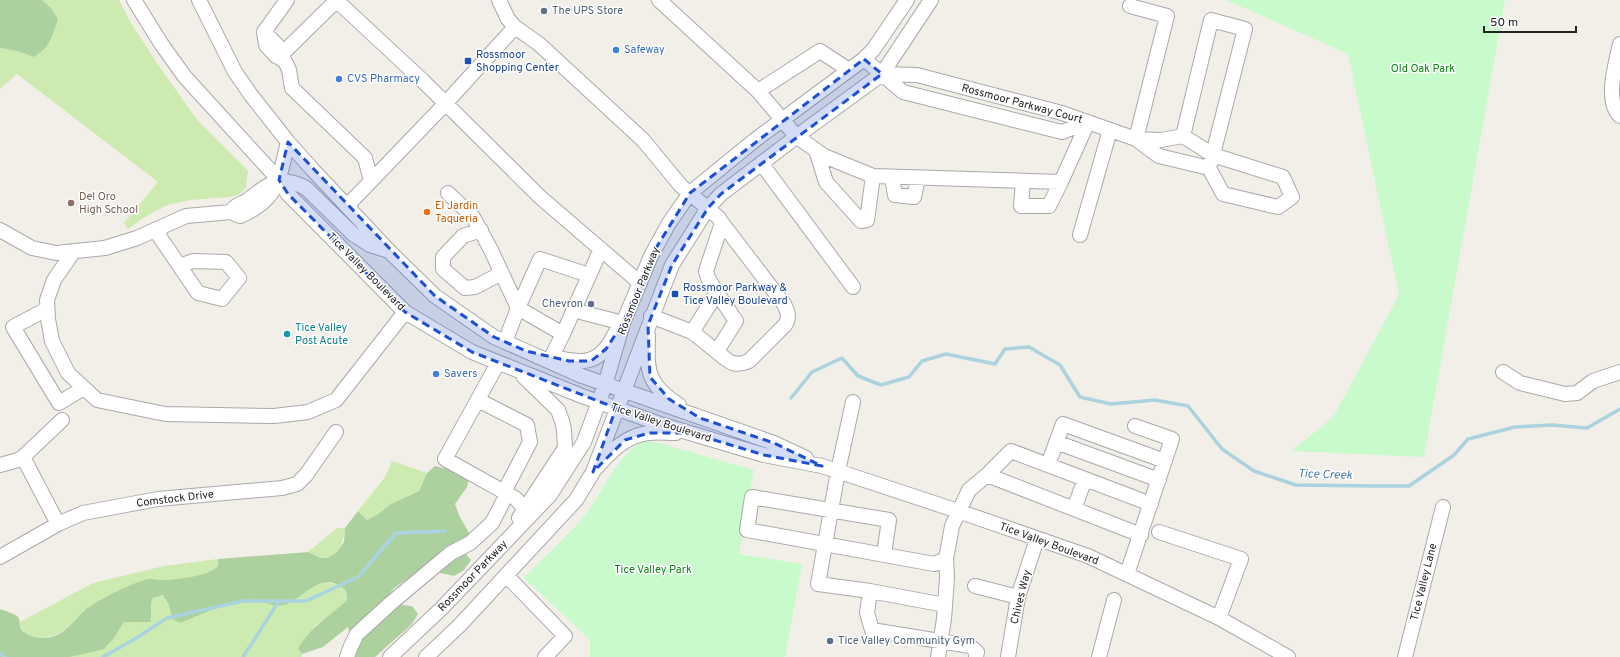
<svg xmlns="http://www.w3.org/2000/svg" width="1620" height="657" font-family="Overpass,sans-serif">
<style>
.grass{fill:#cdebb0}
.forest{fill:#add19e}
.park{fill:#c8facc}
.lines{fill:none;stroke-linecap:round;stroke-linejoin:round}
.stream{stroke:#aad3df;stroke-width:3.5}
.minor-casing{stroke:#a9a9a9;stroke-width:16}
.minor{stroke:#fff;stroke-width:14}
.marked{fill:#1d4ed8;fill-opacity:0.2;stroke:#1d4ed8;stroke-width:3;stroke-dasharray:8 5;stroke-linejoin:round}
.service-dot{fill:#5c6f8a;stroke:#fff;stroke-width:1.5}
.shop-dot{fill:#3f7fe0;stroke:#fff;stroke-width:1.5}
.transit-dot{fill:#1a4fb4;stroke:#fff;stroke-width:1.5}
.education-dot{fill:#8d6e63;stroke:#fff;stroke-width:1.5}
.food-dot{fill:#e8710a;stroke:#fff;stroke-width:1.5}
.culture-dot{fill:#0f9aa8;stroke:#fff;stroke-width:1.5}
.labels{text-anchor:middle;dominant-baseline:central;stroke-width:3;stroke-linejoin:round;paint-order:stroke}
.service-label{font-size:11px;fill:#4e5e75;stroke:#fff;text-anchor:start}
.shop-label{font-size:11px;fill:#366cbe;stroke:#fff;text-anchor:start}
.transit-label{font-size:11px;fill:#164399;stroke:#fff;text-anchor:start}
.park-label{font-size:11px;fill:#0c8416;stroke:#fff}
.street-label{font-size:11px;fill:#222;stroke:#fff}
.education-label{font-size:11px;fill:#785e54;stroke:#fff;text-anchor:start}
.food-label{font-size:11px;fill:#c56008;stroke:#fff;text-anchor:start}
.culture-label{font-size:11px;fill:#0d838f;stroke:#fff;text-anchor:start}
.water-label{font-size:12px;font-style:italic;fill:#4a7aab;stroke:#fff}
</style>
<rect width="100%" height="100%" fill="#f2efe9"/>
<path class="grass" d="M42,0h77l12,23 28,43 39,55 50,50 -2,17 -8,7 -9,2 -38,3 -24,5 -19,10 -20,14 -4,-6 34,-41 -141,-108 -17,15v-41l17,3 16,6 17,-50z
M392,461l35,12 -8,18 -28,13 -13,10 -11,6 -9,-9 27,-34z
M337,528h8c-1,12 -6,31 -22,30 -5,-1 -10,-4 -15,-6z
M218,559v7c-11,12 -40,13 -55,14 -5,0 -11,-2 -15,-1 -13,4 -25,11 -37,17 -7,4 -17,7 -24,13 -17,15 -28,33 -54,27 -9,-3 -11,-5 -13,-14l73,-39 71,-17z
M325,582l14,3 7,6 1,9 -14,13 -16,11 -19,25 4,5v3h-232l14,-4 30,-15 10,-16h27v-19l2,-5 11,-3 5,10 3,14 8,4 39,-16 24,-4 13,-4 15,6h13l27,-17z"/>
<path class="forest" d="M0,0h42l8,7 8,12c-6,18 -8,28 -24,38l-17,-6 -17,-3z
M435,466l13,3 21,10 -2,8 -12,17 4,11 10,18 -3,21 5,6 -7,10 -10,6 -32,-7 -28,19 -7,9 16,8 9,1 6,8 -6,10 -37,33h-21l-6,-30 -25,20 -21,7 -4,-5c11,-21 32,-33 49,-49l-1,-9c-21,-20 -35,-1 -55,11 -2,1 -5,3 -8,3 -10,2 -18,-2 -27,-6l-13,4 -24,4 -39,16 -8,-4 -3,-14 -6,-10 -10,3 -2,5v19h-27l-10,16 -10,11 -34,8h-70v-48c5,2 13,4 17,7 4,4 2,10 5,14 5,7 22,9 29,7 17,-4 25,-21 38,-30 15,-10 41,-23 59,-28 4,-1 10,1 15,1 15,-1 44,-3 55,-14v-7l90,-7 13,6h6l9,-5 8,-11 1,-14 13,-17 9,9 11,-6 13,-10 28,-13 8,-18z"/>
<path class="park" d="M1226,0h279l-81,457 -132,-6 42,-35 65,-121 -51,-241z
M647,441l12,2 95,27 -15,84 63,10 -17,93h-195v-17l-66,-62c19,-20 40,-38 58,-59 18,-21 38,-72 65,-78z"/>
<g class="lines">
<path class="stream" d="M791,398l21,-26 30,-14 16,18 23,9 28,-8 13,-16 24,-7 49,10 10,-15 24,-2 31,18 20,32 31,7 44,-4 33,6 34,43 32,22 42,14 80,1h33l45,-31 14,-16 47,-12 37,-2 35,3 33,-19
M0,653l5,4
M103,657l35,-20 29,-19 76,-17h36
M243,657l36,-56h27l52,-24 38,-44 49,-2"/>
<defs>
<path id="minor" d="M134,0l28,45 23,32 94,103 9,14 117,118 67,40 110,44 81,29 101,30 58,11 136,45 130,45 131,62 69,39
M199,0l36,72 16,23 37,47 24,27 77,82 46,45 59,41 88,39 192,67 32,15
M287,0l-23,32 20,20 53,-52
M336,0l86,80 118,117 100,86
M499,0l9,19 7,8 24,17 104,96 38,46 38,32 3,5 -16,48 2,7 9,15
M659,0l99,91 38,45 28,20 49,20 188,6
M1130,6l37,10 -31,123
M264,32l2,13 10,11 9,5 4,9 3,18 73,70 6,23
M1620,44c-4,19 -16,57 0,72
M864,59l39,33 159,40 26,-10
M882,74l35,1 145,38 74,26 23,17 50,12 14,26 55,13 14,-10 -9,-20 -70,-22 -30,-19
M758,91l62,-40 29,19
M1136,139l25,1 22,-4 28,-116 34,9 -34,133
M816,150l10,32 35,39 6,-1 6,-44
M761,163l92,124
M892,177l3,18 19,2 4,-19
M1023,181l-2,25h28l12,-24 27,-60
M448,193l25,24 18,33 27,58 -13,34
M347,206l98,-102 70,-77
M231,212c5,-9 11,-7 18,-13 21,-16 31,-25 57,-11l47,46 17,11 19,6
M0,230l32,18 24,5 49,-5 32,-10 49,-22 45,-4 9,4c39,-16 39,-38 48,-74
M155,230l43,63 24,6 17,-21 -13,-16 -33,-1 -13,5
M481,230l-18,6 -20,21v12l22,19 10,-1 27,-14
M1080,235l30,-105
M74,251l-20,29 -7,20 1,19 4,22 16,32 29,27 68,14 109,2 34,-4 28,-12 69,-88
M589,275l-49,-16 -22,49 45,26 38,-85
M47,309l-34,18 46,76 25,-15
M651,316l41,16
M648,335c-1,35 -2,49 31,70
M717,351l19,-30 -19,-28 -25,39c8,5 35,30 41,31 5,2 11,0 16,-2l36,-36c5,-8 3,-13 -1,-21l-62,-81
M552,356l11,-22
M552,357c20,4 40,10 54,-9 7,-8 9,-18 17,-25l-50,-13
M498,363l-53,96 70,39 16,17
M1503,372l17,11 45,11 12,-1 16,-12 27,-9
M478,400l49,25 3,17 -26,50
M853,402l-15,69 -20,113 52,7
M1056,442l103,38
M23,457l35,67
M0,465l18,-5 5,-3 39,-37
M1048,465l15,-41 102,37
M597,467c14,-16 29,-31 51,-34 9,-1 19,0 28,0
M987,475l24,-24 140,53
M1074,509l11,-30
M519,518l46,-70 -1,-18 -2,-9 -4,-11 -35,-34
M1159,532l82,27 -22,59
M884,554l5,-34 -137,-23 -5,33 187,34 12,-5
M0,557l58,-33 25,-11 75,-14 124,-11 15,-4 9,-9 30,-43
M1127,574l45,-135 -37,-13
M506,575l59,61 -20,21
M975,586l43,11
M945,605l-75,-14 -3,22 5,17 98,16 7,6 -1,5
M347,657l4,-11 6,-12 34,-31 49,-41 11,-9 19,-10 22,-20 15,-29
M390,657l52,-49 108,-113 34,-53 21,-57 18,-62 28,-67 18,-33 21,-30 65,-53 109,-81 9,-9 34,-50
M426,657l33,-31 117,-126 17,-28 79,-207 36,-57 13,-14 83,-63 78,-57 49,-74
M938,657l6,-38 3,-41 -1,-19 6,-33 17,-36 18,-15 154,60
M1008,657l10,-60 19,-58
M1099,657l15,-57
M1405,657l38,-150"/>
</defs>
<use href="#minor" class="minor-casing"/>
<use href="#minor" class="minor"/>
</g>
<path class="marked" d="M864,59l18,15 -161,120 -13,14 -36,57 -24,60 2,52 19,22 31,19 74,25 48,23 -58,-11 -73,-22h-42l-24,7 -32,32 23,-64 -144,-56 -67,-40 -117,-118 -9,-14 9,-38 147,154 59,41 32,14 43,10h22l15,-12 17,-26 28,-67 39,-63z"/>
<g class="service-dot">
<circle cx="544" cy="11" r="4"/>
<circle cx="591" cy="304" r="4"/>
<circle cx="830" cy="641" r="4"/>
</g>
<g class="shop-dot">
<circle cx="616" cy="50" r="4"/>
<circle cx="339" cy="79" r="4"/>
<circle cx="436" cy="374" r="4"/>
</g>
<g class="transit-dot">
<rect x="464" y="57" width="8" height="8" rx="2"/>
<rect x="671" y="290" width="8" height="8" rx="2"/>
</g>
<circle class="education-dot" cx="71" cy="203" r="4"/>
<circle class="food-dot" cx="427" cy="212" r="4"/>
<circle class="culture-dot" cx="287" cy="334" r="4"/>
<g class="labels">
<g class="service-label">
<text x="552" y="11">The UPS Store</text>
<text x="583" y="304" text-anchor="end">Chevron</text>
<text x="838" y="641">Tice Valley Community Gym</text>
</g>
<g class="shop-label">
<text x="624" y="50">Safeway</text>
<text x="347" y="79">CVS Pharmacy</text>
<text x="444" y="374">Savers</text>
</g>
<g class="transit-label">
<text x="476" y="55">Rossmoor<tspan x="476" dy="13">Shopping Center</tspan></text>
<text x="683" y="288">Rossmoor Parkway &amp;<tspan x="683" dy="13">Tice Valley Boulevard</tspan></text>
</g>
<g class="park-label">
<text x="1423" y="69">Old Oak Park</text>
<text x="653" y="570">Tice Valley Park</text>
</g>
<g class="street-label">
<text transform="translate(1022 104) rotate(15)">Rossmoor Parkway Court</text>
<text transform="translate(366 272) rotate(45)">Tice Valley Boulevard</text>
<text transform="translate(639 291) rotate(-68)">Rossmoor Parkway</text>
<text transform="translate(661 423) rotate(18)">Tice Valley Boulevard</text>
<text transform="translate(175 499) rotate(-7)">Comstock Drive</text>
<text transform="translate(1049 544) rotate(20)">Tice Valley Boulevard</text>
<text transform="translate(473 576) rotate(-46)">Rossmoor Parkway</text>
<text transform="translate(1424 582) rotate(-76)">Tice Valley Lane</text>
<text transform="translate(1021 597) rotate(-76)">Chives Way</text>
</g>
<g class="education-label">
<text x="79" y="197">Del Oro<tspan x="79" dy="13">High School</tspan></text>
</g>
<g class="food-label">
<text x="435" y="206">El Jardin<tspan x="435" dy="13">Taqueria</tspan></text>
</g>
<g class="culture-label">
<text x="295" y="328">Tice Valley<tspan x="295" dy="13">Post Acute</tspan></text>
</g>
<g class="water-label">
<text transform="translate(1325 475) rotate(2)">Tice Creek</text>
</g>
</g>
<path d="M1484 26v6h92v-6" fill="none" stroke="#222222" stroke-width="2"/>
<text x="1490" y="26" font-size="12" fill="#222222" stroke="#ffffff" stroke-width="3" paint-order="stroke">50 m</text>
</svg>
